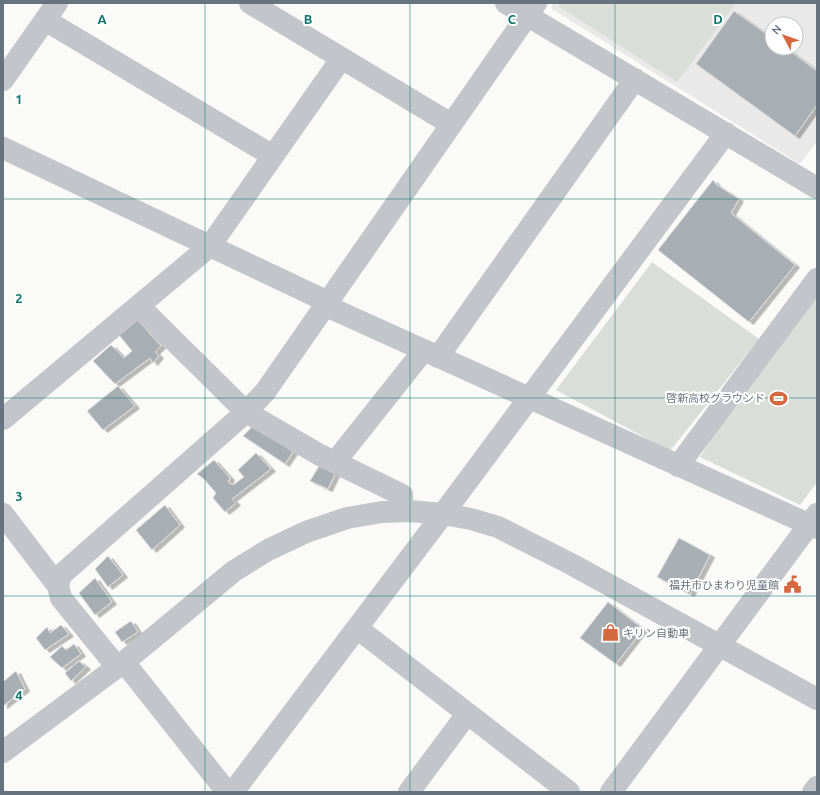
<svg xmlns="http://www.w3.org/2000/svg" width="820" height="795" font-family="Ubuntu,'Noto Sans JP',sans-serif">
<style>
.built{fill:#e8e9e8;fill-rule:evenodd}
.green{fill:#daded8}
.building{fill:#a7aeb4;stroke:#dcdcda;filter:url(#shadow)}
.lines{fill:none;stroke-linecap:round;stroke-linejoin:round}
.minor{stroke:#c2c5c9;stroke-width:22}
.grid{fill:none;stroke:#0f766e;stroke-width:1;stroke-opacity:0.55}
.labels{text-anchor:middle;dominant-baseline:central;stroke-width:4;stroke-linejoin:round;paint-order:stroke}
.poi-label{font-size:11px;fill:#677480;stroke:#fff;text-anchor:end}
.grid-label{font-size:13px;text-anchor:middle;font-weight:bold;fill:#0f766e;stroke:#fff;stroke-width:4;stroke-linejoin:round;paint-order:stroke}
</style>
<defs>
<filter id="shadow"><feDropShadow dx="4.5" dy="2.5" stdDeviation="0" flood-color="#0004"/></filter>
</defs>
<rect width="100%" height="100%" fill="#fafaf8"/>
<path class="built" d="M552,3h265v138l-17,23 -248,-155zM772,24h24v24h-24z"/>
<path class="green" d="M560,3h176l-59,79 -119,-76z
M652,262l107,77 -89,112 -114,-61z
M817,281v201l-17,23 -100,-48 76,-118z"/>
<path class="building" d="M734,11l38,27v10h14l31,23v34l-22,31 -99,-72z
M713,180l4,5 22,14 -8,14 64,52 -46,57 -91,-72z
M136,318l25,28 -6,6 4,4 -6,7 -3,-5 -35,26 -22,-23 18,-16 13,13 8,-7 -13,-16z
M118,386l17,20 -32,24 -16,-19z
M254,425l39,27 -8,12 -42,-28z
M256,453l15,16 -39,30 4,4 -11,9 -12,-14 3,-5 -12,-14 -7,-5 17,-14 16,18 -2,4 5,3 11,-8 -6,-7z
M321,463l16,7 -9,19 -18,-8z
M165,505l15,20 -28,25 -16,-20z
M679,538l31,17 -20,39 -33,-17z
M108,556l15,19 -15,12 -13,-18z
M95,578l17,24 -17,13 -16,-22z
M608,602l35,27 -27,35 -36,-26z
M131,621l7,11 -16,10 -7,-10z
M61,625l8,9 -24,16 -9,-12 11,-11 3,6z
M74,644l7,10 -19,14 -12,-11 12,-11 4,4z
M79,661l7,6 -15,14 -6,-8z
M16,671l9,18 -22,17v-24z"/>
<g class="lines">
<path class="minor" d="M250,3l201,121
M506,3l311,185
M45,20l228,136
M3,80l54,-77
M3,148l323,153
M324,305l493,223
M139,306l107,106 74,43 82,40v16
M438,357l197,-278
M3,419l207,-173 131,-187
M335,462l89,-112
M678,466l139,-187
M3,514l55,72
M357,628l212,164
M124,662l103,130
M117,667l-56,-69 -3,-12 3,-11 185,-163 19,-20 271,-389
M3,752l121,-90 110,-91 34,-21 38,-18 41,-14 35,-6 28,-1 33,3 28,5 27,8 73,37 246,135
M233,792l210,-278 283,-381
M409,792l58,-78
M611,792l206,-278
M813,792l4,-5"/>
</g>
<path class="grid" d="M205,3v789M410,3v789M615,3v789M3,199h814M3,398h814M3,596h814"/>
<defs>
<symbol id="stadium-bare" viewBox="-9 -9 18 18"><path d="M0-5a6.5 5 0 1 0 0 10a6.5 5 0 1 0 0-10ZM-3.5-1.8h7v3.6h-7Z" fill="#d4683e" stroke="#fff" stroke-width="2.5" paint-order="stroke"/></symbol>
<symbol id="civic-bare" viewBox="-9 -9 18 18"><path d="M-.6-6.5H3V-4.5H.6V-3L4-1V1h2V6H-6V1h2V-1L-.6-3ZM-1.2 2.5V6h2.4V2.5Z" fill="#d4683e" stroke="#fff" stroke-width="2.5" paint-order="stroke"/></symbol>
<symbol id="shop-bare" viewBox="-9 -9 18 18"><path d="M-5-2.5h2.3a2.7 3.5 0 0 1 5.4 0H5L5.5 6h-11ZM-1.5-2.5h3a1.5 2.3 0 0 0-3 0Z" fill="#d4683e" stroke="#fff" stroke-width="2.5" paint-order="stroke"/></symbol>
</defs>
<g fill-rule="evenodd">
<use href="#stadium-bare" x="766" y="386" width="25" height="25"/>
<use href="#civic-bare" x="780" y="572" width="25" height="25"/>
<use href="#shop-bare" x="598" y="620" width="25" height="25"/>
</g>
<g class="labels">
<g class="poi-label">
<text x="765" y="398">啓新高校グラウンド</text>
<text x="779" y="585">福井市ひまわり児童館</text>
<text x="623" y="633" text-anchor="start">キリン自動車</text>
</g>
</g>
<g class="grid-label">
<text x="102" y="24">A</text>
<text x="308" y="24">B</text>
<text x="512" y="24">C</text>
<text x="718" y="24">D</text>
<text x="19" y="104">1</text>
<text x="19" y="303">2</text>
<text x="19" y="501">3</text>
<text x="19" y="700">4</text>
</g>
<rect width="820" height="795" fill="none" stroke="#677480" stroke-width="8"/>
<g transform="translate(784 36) rotate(311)"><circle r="19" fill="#ffffff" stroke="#c2c7cc"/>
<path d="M0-3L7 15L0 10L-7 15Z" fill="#d4683e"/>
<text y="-6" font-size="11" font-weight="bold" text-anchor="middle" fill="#677480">N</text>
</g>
</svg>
